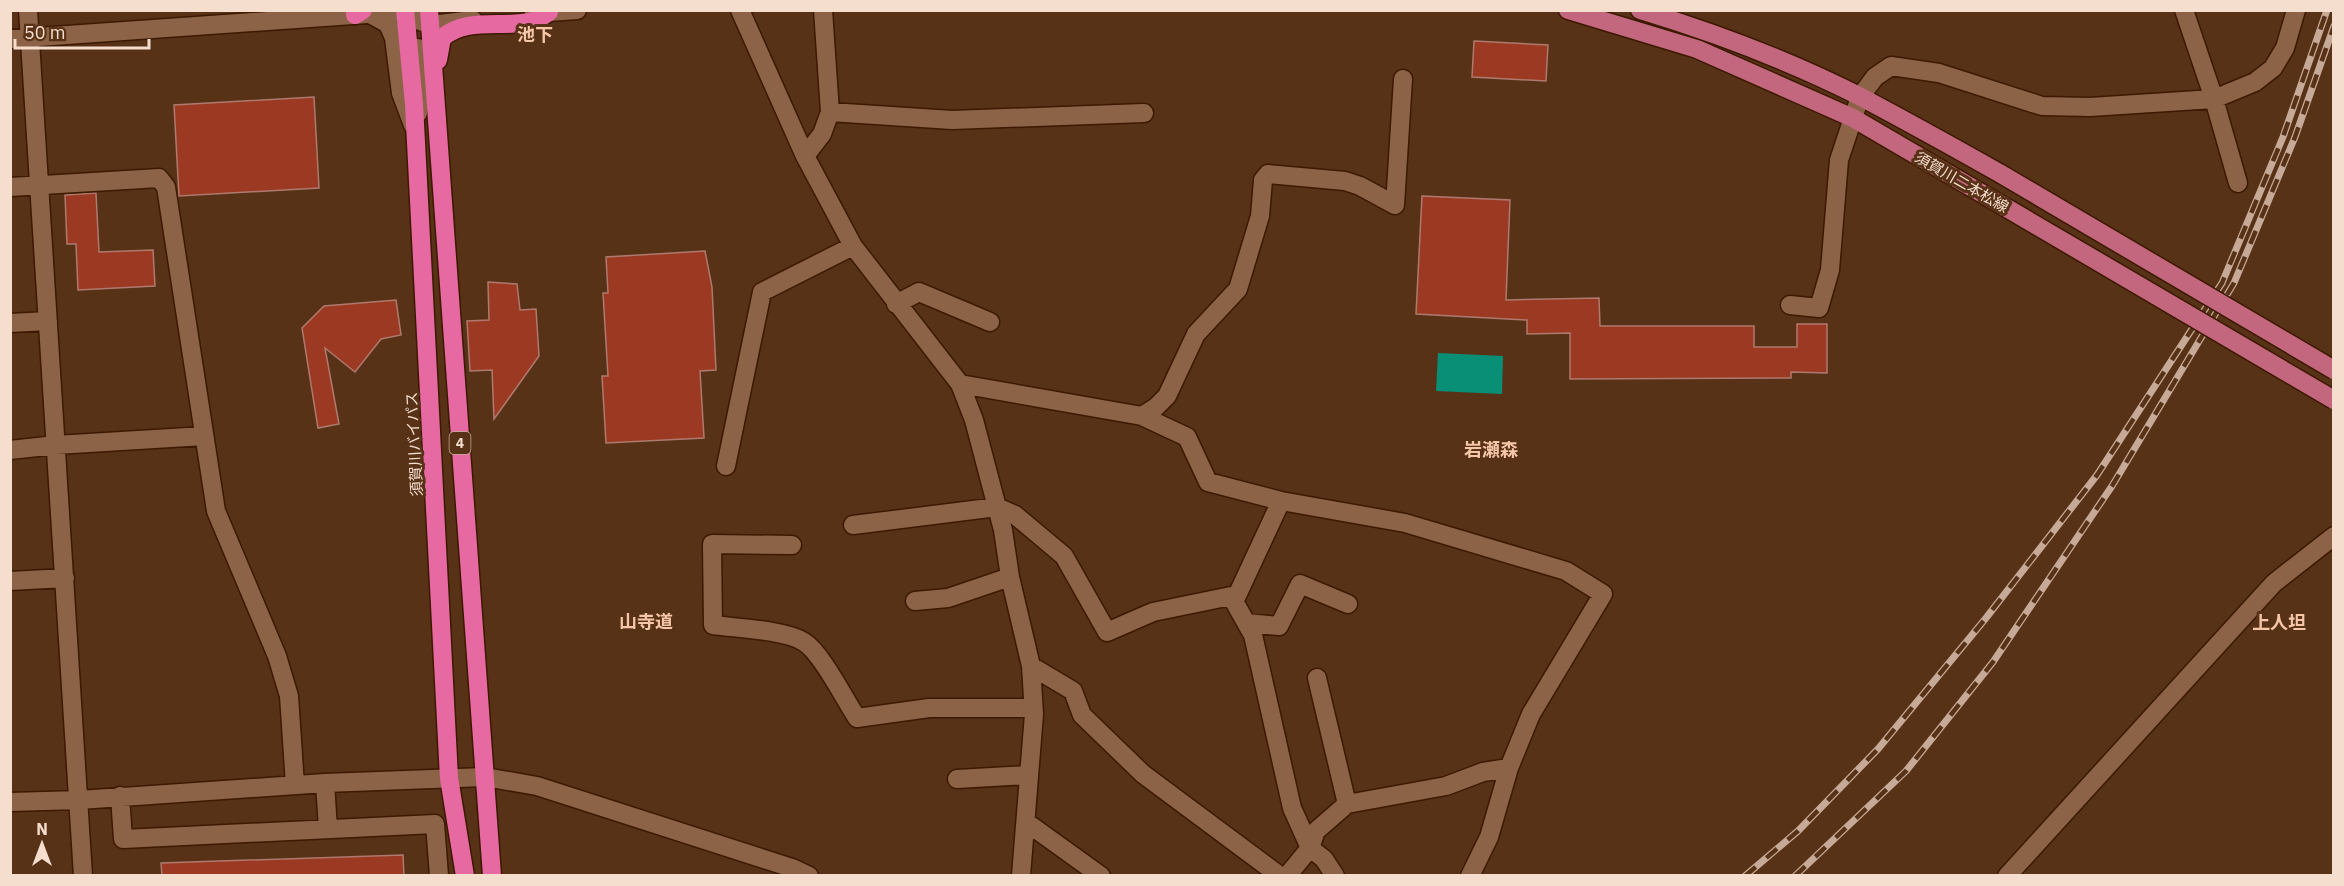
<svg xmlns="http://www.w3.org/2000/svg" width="2344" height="886" font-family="'IBM Plex Sans','Noto Sans JP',sans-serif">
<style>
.water{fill:#098f76}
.building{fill:#9c3923;stroke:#ae7a6e;stroke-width:1.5}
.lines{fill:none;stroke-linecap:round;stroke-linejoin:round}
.minor-casing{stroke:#3c1900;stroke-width:21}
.major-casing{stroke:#3c1900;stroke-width:21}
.highway-casing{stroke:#3c1900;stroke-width:21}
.minor{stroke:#8d6347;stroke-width:18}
.major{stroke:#c3677e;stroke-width:18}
.highway{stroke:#e769a2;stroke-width:18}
.rail-casing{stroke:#c6aa97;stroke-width:7}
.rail{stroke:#583217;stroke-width:4.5;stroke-dasharray:14;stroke-linecap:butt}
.major-bridge-casing{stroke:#3c1900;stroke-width:21;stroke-linecap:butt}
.major-bridge{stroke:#c3677e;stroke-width:18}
.labels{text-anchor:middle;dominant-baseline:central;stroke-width:6;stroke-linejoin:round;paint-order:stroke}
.shield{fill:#583217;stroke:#c7aa98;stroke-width:1.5}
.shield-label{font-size:14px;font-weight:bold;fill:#f6decf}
.street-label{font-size:15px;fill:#f6decf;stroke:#583217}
.quarter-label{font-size:18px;font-weight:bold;fill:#f6c6a8;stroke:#583217}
</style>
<rect width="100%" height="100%" fill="#583217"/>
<path class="water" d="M1438,353l65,3 -1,38 -66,-3z"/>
<path class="building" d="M1474,41l74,4 -2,36 -74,-4z
M314,97l5,91 -140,8 -5,-91z
M96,193l3,59 54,-2 2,36 -77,4 -2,-46h-9l-2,-49z
M1422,196l88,4 -4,100 93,-2 1,28h154v21h43v-23h30v49l-36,-1v6l-221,1v-46l-43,1v-14l-111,-6z
M705,251l7,36 4,83 -16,1 4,67 -98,5 -4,-67h6l-5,-83h5l-2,-36z
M488,282l29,2 3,26 16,-1 3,47 -45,63 -2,-49 -22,1 -3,-50 22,-1z
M396,300l5,35 -20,4 -26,33 -30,-24 14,76 -21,4 -16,-100 22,-22z
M403,855l1,21h-242l-1,-13z"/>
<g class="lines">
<defs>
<path id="minor" d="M28,10l55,866
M740,10l65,146 48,90 107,138 14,36 29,110 7,47 21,89 3,48 -13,162
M2184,10l30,89 24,84
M534,13l43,-3
M370,14l18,10 6,14 7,55 12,32
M415,19l16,6 42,-5
M10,39l414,-29
M418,48l4,42 -4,23
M830,112l122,8 192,-7
M805,156l17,-22 8,-22 -7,-102
M10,187l149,-9 7,9 50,324 61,145 12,40 6,89
M896,304l23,-12 71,30
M1790,305l29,3 11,-38 9,-110 21,-63 15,-20 16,-11 48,7 103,33 48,1 124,-8 41,-17 18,-14 12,-20 11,-38
M10,323l38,-2
M960,384l182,32 45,21 21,45 73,19
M1142,416l14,-9 11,-11 29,-62 42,-45 22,-73 3,-36 5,-6 77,7 15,5 35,19 8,-126
M10,450l46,-5 148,-9
M726,466l36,-174 91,-46
M853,525l144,-18 18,8 49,41 43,76 46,-20 78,-16 22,39 39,173 18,40 14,11 11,17
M792,545l-80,-1 1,81c22,3 73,5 91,17 17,10 41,58 53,76l72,-10h104
M10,581l55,-3
M915,601l33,-3 62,-21
M1234,602l47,-101 124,22 161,48 37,23 -72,120 -22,54 -20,69 -19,39
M1246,623l33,3 21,-42 48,20
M1031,666l42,25 9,24 61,59 137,102
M1317,678l30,126
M957,779l72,-4
M325,783l3,46
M120,796l3,43 312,-15 4,52
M10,802l69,-2 246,-17 160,-6 52,9 255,82 17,8
M1026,822l75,54
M1287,876l23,-28 6,-17 31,-27 99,-18 37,-14 26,-4
M2007,876l267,-293 60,-47"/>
<path id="major" d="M1568,10l129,39 156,69 135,79
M1640,10c76,23 150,51 221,87 47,25 94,51 140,77"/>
<path id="highway" d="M405,10l9,94 35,674 16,98
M429,10l63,866
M355,15l8,-5
M438,60l4,-22c25,-22 61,-9 91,-17 6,-1 11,-6 16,-9"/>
</defs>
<use href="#minor" class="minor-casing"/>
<use href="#major" class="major-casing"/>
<use href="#highway" class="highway-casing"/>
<use href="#minor" class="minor"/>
<use href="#major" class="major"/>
<use href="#highway" class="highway"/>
<defs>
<path id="rail" d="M1745,876l53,-45 80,-82 108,-131 111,-143 125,-192 61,-146 44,-127
M1795,876l111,-105 87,-109 119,-176 122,-203 61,-146 39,-111"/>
</defs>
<use href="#rail" class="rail-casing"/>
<use href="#rail" class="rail"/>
<defs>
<path id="major-bridge" d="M2001,174l333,196
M1988,197l346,203"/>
</defs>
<use href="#major-bridge" class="major-bridge-casing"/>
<use href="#major-bridge" class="major-bridge"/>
</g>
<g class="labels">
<rect class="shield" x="449.5" y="432" width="21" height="22" rx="4.5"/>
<g class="shield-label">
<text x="460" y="443">4</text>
</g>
<g class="street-label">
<text transform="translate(1962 182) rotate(30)">須賀川二本松線</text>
<text transform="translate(414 444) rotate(-93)">須賀川バイパス</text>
</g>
<g class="quarter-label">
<text x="535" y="34">池下</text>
<text x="1491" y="449">岩瀬森</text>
<text x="646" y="621">山寺道</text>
<text x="2279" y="622">上人坦</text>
</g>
</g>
<rect width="2344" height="886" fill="none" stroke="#f6decf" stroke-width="24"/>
<g transform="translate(42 844)" stroke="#583217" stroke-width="4.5" paint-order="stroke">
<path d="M0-4.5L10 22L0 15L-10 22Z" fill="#f6decf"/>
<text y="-9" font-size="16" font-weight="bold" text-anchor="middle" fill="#f6decf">N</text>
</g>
<path d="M15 39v9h134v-9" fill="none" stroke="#f6decf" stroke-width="3"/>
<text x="24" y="39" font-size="18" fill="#f6decf" stroke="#583217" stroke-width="4.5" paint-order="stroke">50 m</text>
</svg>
